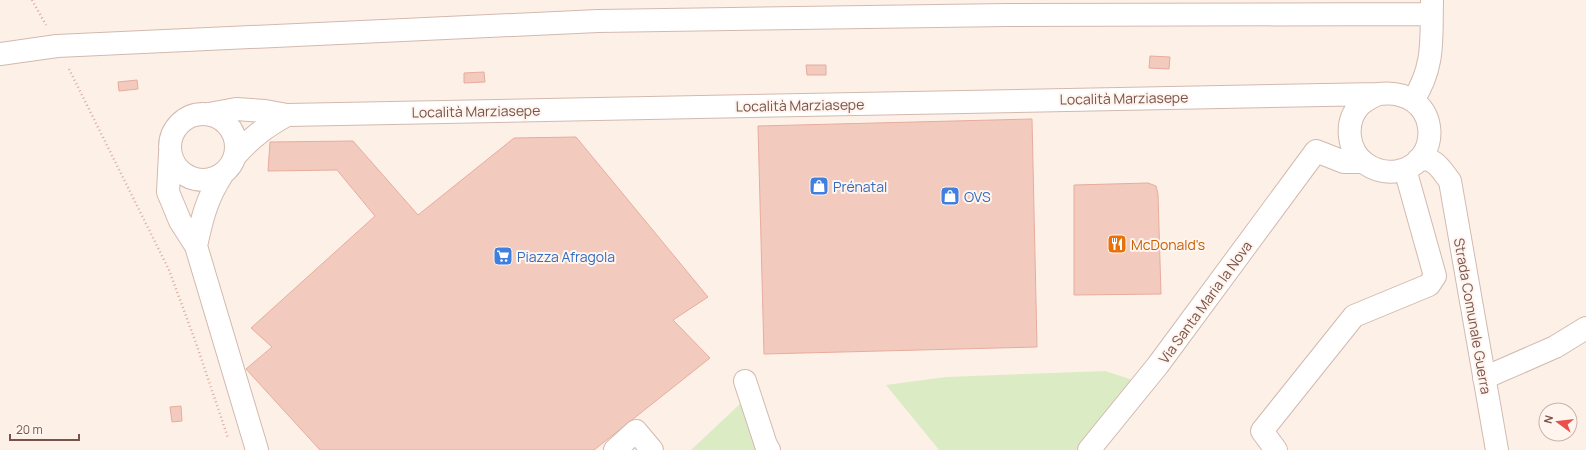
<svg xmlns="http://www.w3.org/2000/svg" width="1586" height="450" font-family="Manrope,sans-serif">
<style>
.green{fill:#dbecc5}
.building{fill:#f3cabe;stroke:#e7ac9e}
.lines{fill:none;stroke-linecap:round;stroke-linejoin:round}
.minor-casing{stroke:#d2b9af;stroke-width:24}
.path{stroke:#d9aca0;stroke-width:2.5;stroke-dasharray:1 3;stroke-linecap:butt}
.minor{stroke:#fff;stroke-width:22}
.labels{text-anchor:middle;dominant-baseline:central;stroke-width:4;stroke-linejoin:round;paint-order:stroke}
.street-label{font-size:14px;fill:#78524a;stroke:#fff5ee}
.shop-label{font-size:14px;fill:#366cbe;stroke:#fff5ee;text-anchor:start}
.food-label{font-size:14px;fill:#c56008;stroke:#fff5ee;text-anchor:start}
</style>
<rect width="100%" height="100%" fill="#fdf1e7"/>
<path class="green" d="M1105,371l28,9 -57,70h-137l-53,-65 60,-8z
M741,403l18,47h-68z"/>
<path class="building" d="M1150,56l20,1 -1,12 -20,-1z
M806,65h20v10h-19z
M484,72l1,10 -21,1v-10z
M137,80l1,9 -19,2 -1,-9z
M1032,119l5,228 -273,7 -6,-228z
M576,137l132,160 -35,23 37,38 -116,92h-274l-74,-81 26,-22 -21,-19 124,-112 -38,-46 -69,1 2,-29 83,-1 65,74 96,-77z
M1148,183l8,3 2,8 3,100 -87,1v-110z
M181,406l1,15 -10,1 -2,-15z"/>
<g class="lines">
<defs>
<path id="minor" d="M0,54l57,-8 541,-25 409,-6 424,-1
M1413,100c22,-33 18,-62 19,-99
M170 147a33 33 0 1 1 66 0a33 33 0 1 1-66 0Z
M209,114l27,-5 29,2 22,4 1091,-21c62,-8 67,68 20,77 -12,2 -22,0 -32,-7 -19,-13 -22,-42 -6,-59 5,-5 12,-8 18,-11
M170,153l-2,39 12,29 16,25 61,204
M235,156c16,-18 30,-29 52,-41
M1418,160c17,-4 23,10 32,21l47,269
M196,246c6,-28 11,-48 26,-71
M1484,378l71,-31 31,-19
M745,381l21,64 3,5
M615,450l21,-19 16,19
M1089,450l69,-85 158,-214 28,11h18
M1276,450l-14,-19 92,-115 75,-31 6,-9 -30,-107"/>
</defs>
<use href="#minor" class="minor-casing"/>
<path class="path" d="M32,0l14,25
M69,69l100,201 27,73 32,95"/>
<use href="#minor" class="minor"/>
</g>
<defs>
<symbol id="shop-square" viewBox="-11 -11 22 22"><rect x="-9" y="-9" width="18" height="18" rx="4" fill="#3f7fe0" stroke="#fff5ee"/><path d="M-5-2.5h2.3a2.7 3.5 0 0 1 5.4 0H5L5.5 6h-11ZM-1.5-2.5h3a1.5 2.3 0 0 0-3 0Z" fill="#fff"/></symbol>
<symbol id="restaurant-square" viewBox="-11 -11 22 22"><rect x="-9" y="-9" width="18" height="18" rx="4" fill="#e8710a" stroke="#fff5ee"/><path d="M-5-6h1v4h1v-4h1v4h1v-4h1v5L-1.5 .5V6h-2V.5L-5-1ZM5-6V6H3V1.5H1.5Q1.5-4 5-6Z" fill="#fff"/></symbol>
<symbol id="supermarket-square" viewBox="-11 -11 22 22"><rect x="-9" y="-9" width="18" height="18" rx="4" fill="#3f7fe0" stroke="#fff5ee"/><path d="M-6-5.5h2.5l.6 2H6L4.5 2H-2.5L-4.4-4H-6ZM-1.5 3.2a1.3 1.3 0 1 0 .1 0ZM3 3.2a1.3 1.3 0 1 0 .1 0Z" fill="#fff"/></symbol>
</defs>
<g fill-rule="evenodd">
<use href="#shop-square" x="808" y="175" width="22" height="22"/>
<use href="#shop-square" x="939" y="185" width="22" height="22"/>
<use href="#restaurant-square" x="1106" y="233" width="22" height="22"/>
<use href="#supermarket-square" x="492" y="245" width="22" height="22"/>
</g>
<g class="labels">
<g class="street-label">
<text transform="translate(1124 98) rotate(-1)">Località Marziasepe</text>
<text transform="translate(800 105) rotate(-1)">Località Marziasepe</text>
<text transform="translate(476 111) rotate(-1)">Località Marziasepe</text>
<text transform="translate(1205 302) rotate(-54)">Via Santa Maria la Nova</text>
<text transform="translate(1473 316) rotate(80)">Strada Comunale Guerra</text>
</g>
<g class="shop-label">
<text x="833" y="186">Prénatal</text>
<text x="964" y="196">OVS</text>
<text x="517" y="256">Piazza Afragola</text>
</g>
<g class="food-label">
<text x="1131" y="244">McDonald's</text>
</g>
</g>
<g transform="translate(1558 422) rotate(285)"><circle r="19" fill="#fff5ee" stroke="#c9b4ac"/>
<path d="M0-3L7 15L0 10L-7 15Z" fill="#ea5049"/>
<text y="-6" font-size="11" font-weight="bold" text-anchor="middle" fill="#78524a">N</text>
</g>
<path d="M10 434v6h69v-6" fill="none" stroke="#78524a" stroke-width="2"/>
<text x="16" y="434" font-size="12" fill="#78524a" stroke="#fff5ee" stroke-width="3" paint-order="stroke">20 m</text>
</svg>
